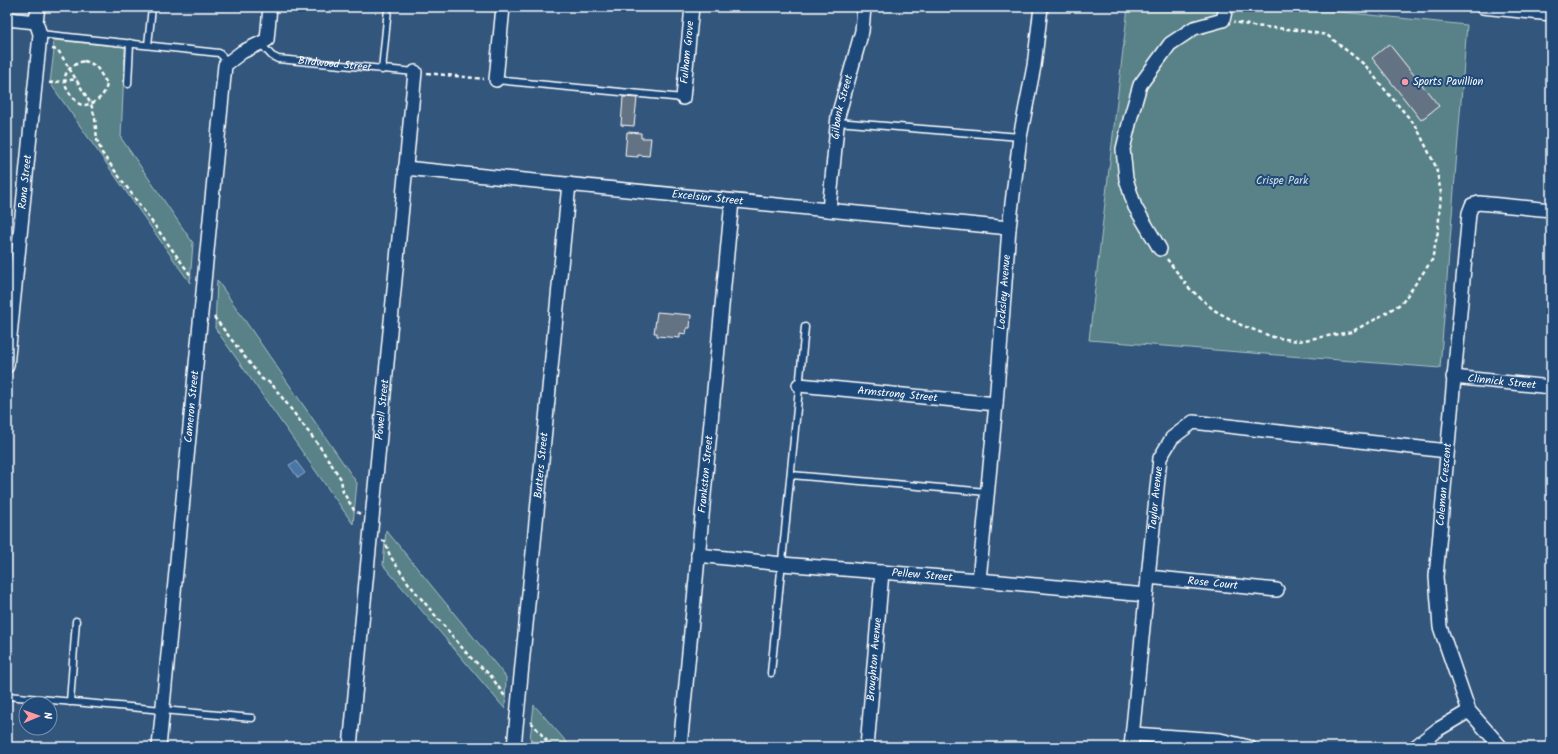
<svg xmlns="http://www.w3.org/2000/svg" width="1558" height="754" font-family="Kalam,sans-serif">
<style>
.green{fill:#588288;stroke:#acc0c4}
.water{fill:#4976a5;stroke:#92adc9}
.building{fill:#637383;stroke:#fff}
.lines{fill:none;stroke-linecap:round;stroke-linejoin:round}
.service-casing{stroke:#fff;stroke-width:9}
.minor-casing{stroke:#fff;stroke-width:16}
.path{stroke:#fff;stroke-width:2.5;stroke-dasharray:4 3;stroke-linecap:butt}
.service{stroke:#1f4a7a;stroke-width:6}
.minor{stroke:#1f4a7a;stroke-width:13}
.poi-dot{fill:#ff9aa2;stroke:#1f4a7a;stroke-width:1.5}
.labels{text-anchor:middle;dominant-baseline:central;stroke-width:4;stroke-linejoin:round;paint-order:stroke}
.street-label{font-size:11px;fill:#fff;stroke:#1f4a7a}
.poi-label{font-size:11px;fill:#fff;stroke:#1f4a7a;text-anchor:start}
.park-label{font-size:11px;fill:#d5e0e1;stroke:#1f4a7a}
</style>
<rect width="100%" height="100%" fill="#33567d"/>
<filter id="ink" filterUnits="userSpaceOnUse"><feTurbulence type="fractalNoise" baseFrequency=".025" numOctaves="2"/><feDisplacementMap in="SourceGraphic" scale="8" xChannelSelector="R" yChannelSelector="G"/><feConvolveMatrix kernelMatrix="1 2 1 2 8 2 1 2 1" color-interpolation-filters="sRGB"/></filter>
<g filter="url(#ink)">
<path class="green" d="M1128,7h165l174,18 -27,343 -351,-28z
M53,40l72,7 -4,91 72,105 -3,40 -140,-200 4,-33z
M217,280l140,203 -4,41 -138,-196z
M386,530l120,147 -1,32 -122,-144z
M534,705l37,42h-33l-8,-8z"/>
<path class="water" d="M296,461l9,12 -7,5 -9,-13z"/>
<path class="building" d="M1389,44l50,62 -18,14 -49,-62z
M623,97l14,1 -3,28 -13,-1z
M627,132l14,1v5h10l-2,18 -11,-1v2l-13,-1z
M657,312l34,3 -1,13h-3l-1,6 -6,-1v5l-23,-2v-3h-3z"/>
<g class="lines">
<defs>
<g id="service">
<path d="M40,34l179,19 10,10"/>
<path id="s1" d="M261,44l11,12 6,3 137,13"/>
<path d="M148,45l4,-38"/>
<path d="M382,70l6,-61"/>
<path d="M496,80l187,18"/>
<path d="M128,84l2,-41"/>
<path d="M837,122l183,15"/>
<path d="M791,475l196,17"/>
<path d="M771,673l34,-346"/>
<path d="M7,696l245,22"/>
<path d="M70,702l6,-81"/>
</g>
<g id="minor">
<path d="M1482,7l69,7"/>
<path d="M7,19l29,3"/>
<path d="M496,80l7,-73"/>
<path id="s2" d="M683,98l9,-91"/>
<path id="s3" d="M405,168l604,60"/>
<path id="s4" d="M829,210l9,-94 24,-85 2,-24"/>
<path d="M1160,249l-25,-42 -9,-28 -3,-30 8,-33 9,-31 30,-41 24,-16 29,-8 3,-13"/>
<path id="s5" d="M7,366l32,-321 1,-11 -4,-12 2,-15"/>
<path id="s6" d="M1453,377l98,10"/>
<path id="s7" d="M799,385l197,19"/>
<path id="s8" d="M698,555l84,9 197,16 167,15"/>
<path id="s9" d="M1148,577l129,13"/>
<path id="s10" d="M979,580l17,-176 13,-176 11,-91 14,-71 7,-59"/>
<path d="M1133,734l87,6 29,7"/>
<path id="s11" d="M159,747l66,-682 17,-13 25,-12 3,-33"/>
<path id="s12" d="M350,747l65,-675"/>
<path id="s13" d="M514,747l55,-563"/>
<path id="s14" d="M680,747l52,-546"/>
<path id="s15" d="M867,747l15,-175"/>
<path id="s16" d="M1131,747l29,-289 12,-20 21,-16 254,29"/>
<path d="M1415,747l22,-17 32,-19"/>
<path id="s17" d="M1501,747l-32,-36 -29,-84 -4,-50 33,-364 3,-8 7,-2 72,7"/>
</g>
</defs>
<use href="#service" class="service-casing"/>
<use href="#minor" class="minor-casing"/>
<path class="path" d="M52,49l6,1 33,54 4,14 2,22 5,13 90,124
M84,61c16,4 14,11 23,22 -1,8 -4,13 -11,18 -5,3 -13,6 -18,2 -2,-1 -4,-5 -6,-7 -14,-15 -7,-30 12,-35z
M427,73l57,6
M49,83l28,-4
M1167,259l22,29 25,22 27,15 32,12 25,4 53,-9 23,-12 28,-17 30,-43 6,-29 3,-38 -5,-26 -20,-41 -30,-35 -21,-26 -38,-30 -29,-5 -45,-4 -19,-4
M214,317l48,62 9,4 49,64 21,32 2,13 11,18 6,4
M382,541h3l5,15 19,28 60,72 22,20 15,22
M531,722l21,25"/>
<use href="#service" class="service"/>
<use href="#minor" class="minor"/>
</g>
</g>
<circle class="poi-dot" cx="1405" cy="82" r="4"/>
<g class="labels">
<g class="street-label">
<text stroke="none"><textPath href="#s2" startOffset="46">Fulham Grove</textPath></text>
<text stroke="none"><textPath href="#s1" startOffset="80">Birdwood Street</textPath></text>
<text stroke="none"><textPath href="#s4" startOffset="104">Gilbank Street</textPath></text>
<text stroke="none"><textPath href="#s5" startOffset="185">Rona Street</textPath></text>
<text stroke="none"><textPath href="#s3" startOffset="304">Excelsior Street</textPath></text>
<text stroke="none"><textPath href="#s10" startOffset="289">Locksley Avenue</textPath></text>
<text stroke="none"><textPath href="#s6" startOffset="49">Clinnick Street</textPath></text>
<text stroke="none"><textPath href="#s7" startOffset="99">Armstrong Street</textPath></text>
<text stroke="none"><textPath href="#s11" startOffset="342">Cameron Street</textPath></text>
<text stroke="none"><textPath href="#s12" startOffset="339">Powell Street</textPath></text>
<text stroke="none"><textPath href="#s13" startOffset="283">Butters Street</textPath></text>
<text stroke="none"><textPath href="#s14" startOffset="274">Frankston Street</textPath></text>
<text stroke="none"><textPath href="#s17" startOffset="280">Coleman Crescent</textPath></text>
<text stroke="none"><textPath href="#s16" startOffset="250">Taylor Avenue</textPath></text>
<text stroke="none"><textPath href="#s8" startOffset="225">Pellew Street</textPath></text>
<text stroke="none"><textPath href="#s9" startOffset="65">Rose Court</textPath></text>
<text stroke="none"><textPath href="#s15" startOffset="88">Broughton Avenue</textPath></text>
</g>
<g class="poi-label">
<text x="1413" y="82">Sports Pavillion</text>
</g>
<g class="park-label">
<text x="1282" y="181">Crispe Park</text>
</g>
</g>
<rect width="1558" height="754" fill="none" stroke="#1f4a7a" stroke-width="24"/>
<rect x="12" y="12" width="1534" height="730" fill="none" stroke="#fff" stroke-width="1.5" filter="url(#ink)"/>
<g transform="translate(38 716) rotate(88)"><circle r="19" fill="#1f4a7a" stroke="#7992af"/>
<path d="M0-3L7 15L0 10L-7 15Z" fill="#ff9aa2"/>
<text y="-6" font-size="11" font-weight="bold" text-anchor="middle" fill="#ffffff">N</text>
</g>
</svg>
